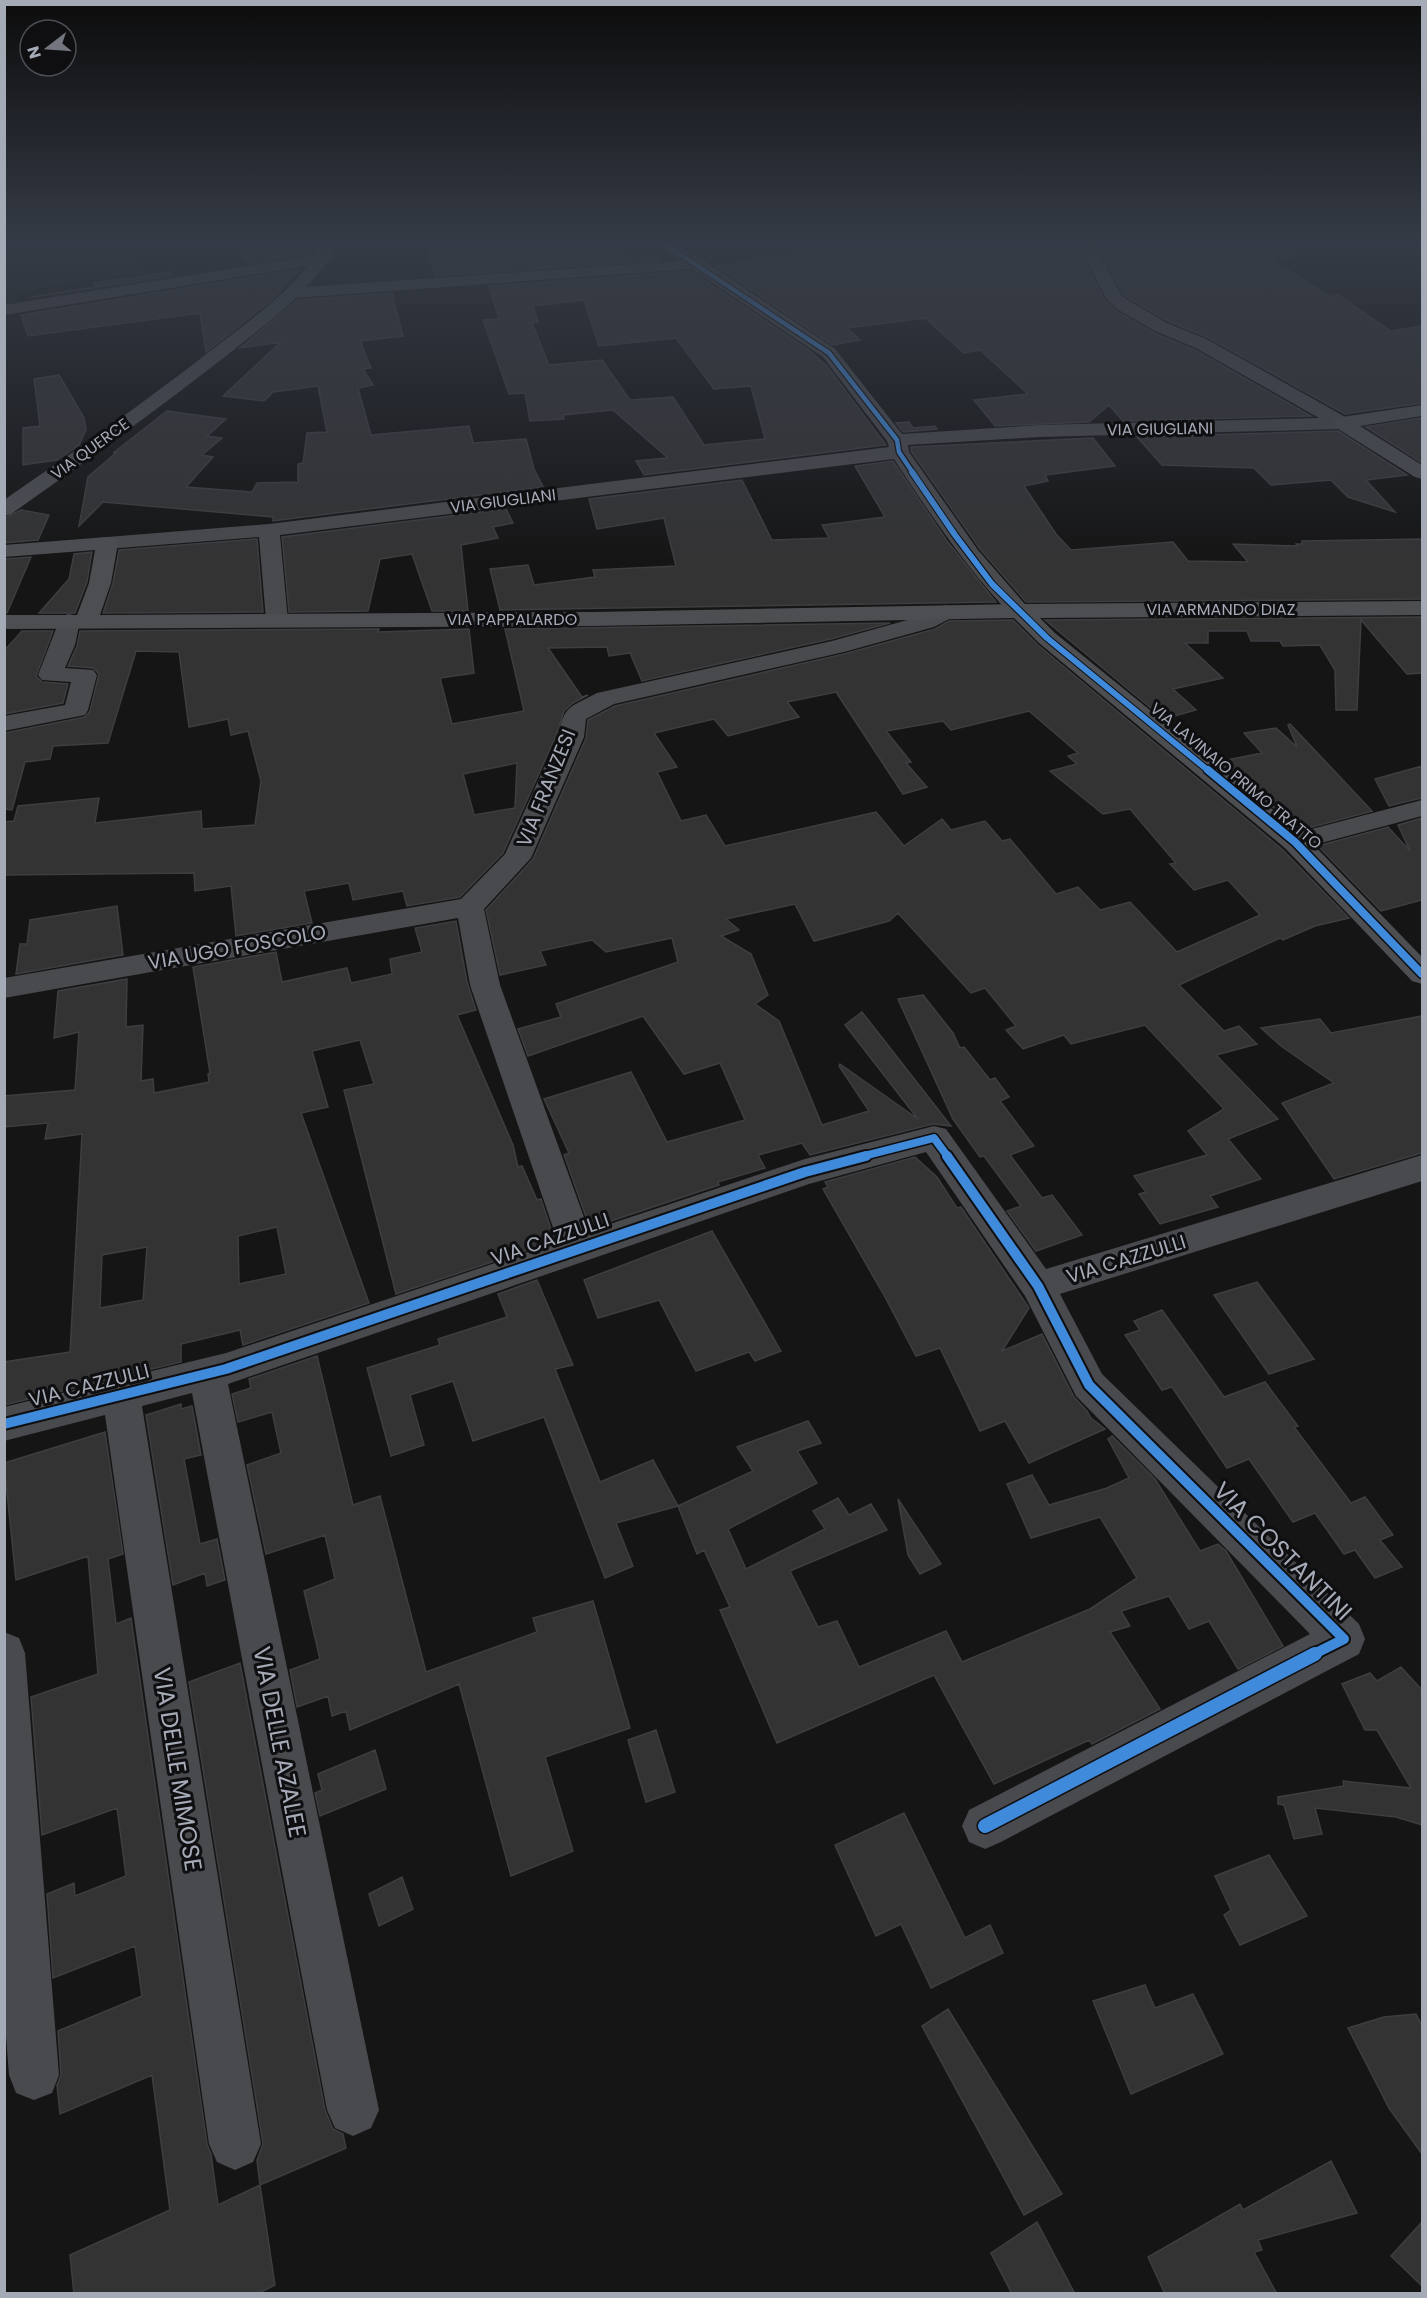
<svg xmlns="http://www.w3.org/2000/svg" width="1427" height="2298" font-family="Poppins,sans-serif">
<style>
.green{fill:#1b221c}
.building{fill:#333334;stroke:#3d3e41;stroke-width:1.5;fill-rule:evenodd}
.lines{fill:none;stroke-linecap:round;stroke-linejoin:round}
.street{fill:#494a4e;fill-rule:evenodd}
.secondary{fill:#4c4e52;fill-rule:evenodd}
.cycleway-far4-casing{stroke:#0f0f11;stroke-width:7}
.cycleway-far3-casing{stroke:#0f0f11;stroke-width:8}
.cycleway-far2-casing{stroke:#0f0f11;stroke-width:11}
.cycleway-far1-casing{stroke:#0f0f11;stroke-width:14}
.cycleway-casing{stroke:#0f0f11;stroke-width:17}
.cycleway-far4{stroke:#408adc;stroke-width:4.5}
.cycleway-far3{stroke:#408adc;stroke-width:6}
.cycleway-far2{stroke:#408adc;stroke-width:8}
.cycleway-far1{stroke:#408adc;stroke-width:10}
.cycleway{stroke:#408adc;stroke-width:14}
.labels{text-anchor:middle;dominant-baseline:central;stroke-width:6;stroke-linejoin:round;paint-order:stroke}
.far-street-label{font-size:16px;fill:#a5aab7;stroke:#0f0f11}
.street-label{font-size:20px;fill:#a5aab7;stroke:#0f0f11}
.near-street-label{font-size:24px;fill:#a5aab7;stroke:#0f0f11}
</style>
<rect width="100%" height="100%" fill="#151515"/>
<path class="green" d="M5,241h212l1,4 -79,12 6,15 -128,20 1,14 -13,2z"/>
<path class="building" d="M449,241h171v14l31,-1 1,3 7,-1 2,4 -225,16 -10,-33z
M851,241h212l21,19 20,39 12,12 38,22 41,17 116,66 -188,5 -14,-16 -20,17 -94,4 -21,-26 54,-6 -48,-44 -16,3 -39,-35 -78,10 13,12 -28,5 -116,-79 24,-2 -5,-3 61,-9 -3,-3z
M1086,241h208l1,15 -25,3 60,38 8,-2 53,36 31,-5v77l-77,11 -136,-76 -41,-17 -38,-22 -7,-5 -22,-42z
M282,244l7,8 24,-4 -5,6 -61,10 -10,-13z
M300,269l-27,30 -67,53 -6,-39 -172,23 -7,-21z
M691,271l118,79 18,16 59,79 -242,30 -8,-14 32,-3 -55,-48 -50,5 1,4 -34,2 -5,-28 -16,1 -26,-74 16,-1 -10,-33zM584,300l15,46 77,-8 38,51 37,-3 14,53 -61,6 -31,-48 -43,3 -28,-40 -53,5 -17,-42 6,-1 -5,-16z
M170,272l3,4 -141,21 64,-10 -2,-4z
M392,293l11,43 -43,5 11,27 -8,1 10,16 -15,3 13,47 98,-9 4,17 53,-4 8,30 9,18 -270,34v-4l-170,-15 -24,24 9,-49 29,-25 -4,1 54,-42 59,8 -19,17 15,2 -20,17 11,2 -27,30 66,5 5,-9 41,-1v-18l5,-1 4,-30 20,-1 -9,-46 -45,6 -9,9 -41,-5 58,-54 -41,6 57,-48z
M59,375l25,43 2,12 -7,15 -22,15 -34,5v-37l17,-2 -6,-47z
M1422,418v45l-56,-36z
M909,422l4,6 22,-2 2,3 -34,3 -7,-9z
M1338,431l69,44 -41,5 29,32 -47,-15 -17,-17 -60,5 -17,-17 -92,-3 -25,-28z
M1093,438l22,28 -70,9 3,6 -24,5 32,48 15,16 102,-8 15,19 60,1 -15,-18 64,2 -1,-2h6v-3l120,-2v60l-396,3 -46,-53 -69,-98v-4z
M893,461l54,80 49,61 -496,8 -10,-41 38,-4 6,20 61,-8 -2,-7 83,-4 -12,-48 -67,11 -8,-30 153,-19 30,60 57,-2 -7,-13 63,-8 -30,-51z
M506,509l7,14 -20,4 5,11 -37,7 7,66h-36l-20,-57 -32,5 -12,52 -79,1 -7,-75z
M21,510l28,5 -11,25 -34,3v-25z
M257,539l6,73 -160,1 10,-30 6,-33z
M92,552l-5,30 -12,31h-36l30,-34 5,-25z
M31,557l-24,56h-3v-54z
M1422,617v56l-15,1 -46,-54 -4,90h-21l-1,-40 -15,-25 -37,1 -3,-5h-29l-4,-10h-39v12h-23l38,35 -50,11 23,21 -32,9 -119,-99z
M1013,620l25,25 245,205 66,68 -34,8 -32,14 -3,-2 -101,47 45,46 15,-5 18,18 -41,11 62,64 -50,20 33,40 -51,17 8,11 -58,17 -21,-30 7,-2 -12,-16 73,-21 -19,-24 36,-22 -79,-84 -74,19 -7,-9 -41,14 -17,-19 10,-4 -31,-38 -14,5 -73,-80 -9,8 -75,20 -19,-37 -69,15 13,11 -18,6 30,18 17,41 -13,9 24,17 43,104 47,-14 -30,-45 1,-2 78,55 -73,-94 17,-13 89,114 -18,-2 -123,31 -8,-12 -44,12 7,13 -47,14 1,3 -129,43 -26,-73 5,-2 -25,-54 87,-27 36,70 78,-22 -25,-57 -36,11 -41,-58 -115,40 -10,-27 43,-12 -5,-13 122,-42 -6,-24 -66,14 -14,-12 -52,11 6,14 -46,10 -14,-65 47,-51 53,-121 2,-18 27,-14 229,-52 91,-25 14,-8zM836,692l67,102 24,-7 -21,-24 5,-1 -25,-31 57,-10 8,9 78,-19 49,42 -10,3 9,8 -27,7 53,43 27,-5 46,54 -6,1 24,26 34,-10 32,35 -83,37 -47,-50 -30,8 -22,-23 -22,7 -46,-55 -8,2 -17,-20 -34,9 -9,-11 -38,27 -28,-34 -151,34 -19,-31 -25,6 -24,-49 20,-5 -23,-34 60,-14 14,17 71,-19 -12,-15z
M890,623l-59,16 -189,42 -12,-28 -21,3 -2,-9 -59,1 34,49 6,-2 -15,8 -9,8 -8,25 -53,117 -43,44 -53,9 -4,-15 -50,9 -4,-17 -45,8 8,32 -76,13 -5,-50 -36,5 -1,-18 -190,2v-53l10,-1 4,-15 81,-8 -4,25 106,-12 1,18 53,-4 6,-44 -13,-50 -17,4 -3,-16 -39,8 -10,-75 -43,-1 -28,92 -55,3 -3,13 -25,3 -13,48 -8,-1v-76l81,-16 5,-6 9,-37 -6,-6 -25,-2 9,-20 3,-15 299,-2 -1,3 91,-3 5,44 -34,5 12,46 72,-13 -19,-82zM517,763l-2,45 -41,7 -11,-41z
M22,631h31l-17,45 6,6 26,2 -5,19 -59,11v-63z
M1290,724l51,54 31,33 -71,19 -84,-68 45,-9 -18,-20 32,-5 21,19 -9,-22z
M1422,766v32l-33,8 -14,-27z
M1422,818v82l-41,11 -63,-65 70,-19 22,24 -12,-26z
M117,906l6,49 -107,19 4,-30h7l3,-24z
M456,921l11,61 9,28 -19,5 56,130 5,22 4,-1 15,34 4,-1 14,42 -159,53 -52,-204 30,-6 -14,-44 -48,11 16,56 -27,6 68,190 -126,42 -3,-15 -59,14v18l-177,43v-43l66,-10 12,-218 -37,5 3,-16 -44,4v-31l71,-6 4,-58 -25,6 4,-47 69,-12 -1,48 17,-2 -2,56 12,-2 1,14 55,-11 -1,-8 2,-1 -17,-106 83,-15 6,30 65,-14 4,15 41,-9 -2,-15 32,-7 -7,-24zM277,1227l9,47 -47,10 -1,-48zM147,1247l-4,53 -43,8 2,-53z
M923,995l30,38 7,15 4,-1 26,33 5,-2 14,19 -9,4 34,45 -24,9 32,43 10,-3 30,40 -46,16 -29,-40 14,-5 -37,-50 -4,1 -27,-38 -55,-120z
M1422,1016v137l-88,26 -52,-76 52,-20 -53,-37 -20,-18 59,-9 11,14z
M915,1157l22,20 20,31 4,-1 68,101 -27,43 40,-17 32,63 13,14 4,7 14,11 -76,34 -24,-42 -25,10 -40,-83 -24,8 -31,-59 -62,-108 5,-2 -3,-5z
M712,1231l69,120 -26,10 -6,-9 -53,19 -37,-71 -61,18 -14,-38z
M537,1280l36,85 -18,4 45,113 53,-22 25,46 -62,17 17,43 -28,12 -61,-161 -71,24 -20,-60 -43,14 14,50 -33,11 -24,-88 73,-23 -2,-6 69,-22 -9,-23z
M1257,1282l57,77 -45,15 -55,-79z
M1162,1310l62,87 41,-15 33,44 -4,1 57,76 14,-6 28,38 -13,5 22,27 -27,11 -20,-28 -11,4 -29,-41 -22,9 -44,-63 -22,9 -55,-81 -10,3 -37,-55 15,-5 -6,-9z
M317,1356l36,149 27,-9 46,176 111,-40 -4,-14 60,-17 37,127 -85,29 28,94 -62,25 -52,-192 -109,46 -4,-19 -14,5 -4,-20 -31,11 -7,-37 30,-11 -16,-68 31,-12 -10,-44 -59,19 -19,-89 34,-12 -9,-41 -34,10 -6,-28 19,-6 -2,-9z
M181,1404v5l11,-3 9,49 -17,4 16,85 17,-5 8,41 -18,6 -2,-13 -32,12 -27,-170z
M808,1421l13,22 -24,8 20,32 -89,46 18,40 79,-40 -12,-18 25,-13 11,17 22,-11 16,26 -97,41 28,56 19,-6 22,46 87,-36 16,31 128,-53 47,-31 -37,-61 -69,21 -24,-54 25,-9 17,30 58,-17 22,-10 -21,-39 4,-3 43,43 45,72 18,-7 8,7 57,95 -45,23 -29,-48 -20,8 -20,-33 -48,15 9,15 -20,6 50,77 -68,35 -3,-4 -95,44 -60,-109 -157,68 -57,-133 10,-3 -26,-57 -7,4 -19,-48 75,-35 -16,-24z
M105,1432l18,122 -15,5 8,65 15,-6 76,526 4,10 7,51 42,-20 15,100 -18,9h-183l-4,-39 100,-45 -18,-135 -92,39 -3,-29 4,-10 -3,-44 84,-35 -7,-50 -82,32 -6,-84 27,-11 1,13 51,-20 -9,-68 -75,27 -11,-138 67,-23 -10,-118 -72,24 -12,-117z
M898,1499l43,65 -21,10 -12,-19z
M240,1663l85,447 8,19 10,5 3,14 -86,37 -3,-25 6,-16 -74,-462z
M1401,1667l21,23v135l-26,-8 -81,-9 7,26 -28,5 -10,-34 -6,-1v-7l66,-11 -1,-5 68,7 -34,-58h-12l-23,-46 28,-11 7,8z
M656,1730l19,62 -29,10 -18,-62z
M375,1750l11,39 -66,27 -5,-23 7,-3 -4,-16z
M904,1813l61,125 25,-13 13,28 -72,35 -30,-64 -25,12 -41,-91z
M1269,1855l38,61 -67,29 -16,-30 7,-5 -16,-34z
M402,1877l11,32 -34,17 -10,-32z
M1145,1985l10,23 38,-14 30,60 -92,40 -38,-93z
M948,2009l114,185 -38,21 -102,-189z
M1416,2014l6,12v128l-33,-46 -41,-80 36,-11z
M1331,2161l26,52 -99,27 4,10 -8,2 23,42h-112l-17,-37 92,-53 3,6z
M1037,2222l38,72h-63l-21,-41z
M1422,2222v64l-31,-30z"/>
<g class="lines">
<path class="street" d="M653,241h18l33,20 131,88 67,85 137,-9 280,-7 -123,-70 -41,-17 -38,-22 -11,-11 -20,-39 -21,-18h17l17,12 22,42 8,6 38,22 41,17 141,79 2,4 -2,4 -7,2 -303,8 -131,8 1,7 69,98 53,61 -3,5 -8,2 -8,-2c-46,-48 -82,-102 -118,-157l-614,76 8,85 -3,5 -8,2 -8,-2 -3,-5 -7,-83 -152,12 -8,-1 -3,-5 3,-5 8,-1 162,-13 620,-77 -2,-6 -64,-84 -131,-88 -399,29 -8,-5 8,-5 386,-27z
M324,254l8,5 -2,3 -326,53v-10z
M945,605l8,2 3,5 -3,5 -19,10 -90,25 -230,52 -28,15 -2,18 -53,121 -47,51 16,76 89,246 216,-72 129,-33 12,3 100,140 376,-114v26l-362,113 42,80 257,250 6,15 -6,15 -358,188 -16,7 -16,-7 -7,-16 7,-16 341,-176 -234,-238 -51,-100 -99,-144 -117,32 -581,200 151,726 -8,18 -18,8 -18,-8 -8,-18 -135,-717 -50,13 119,738 -8,18 -18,8 -18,-8 -8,-18 -104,-729 -101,26v-34l222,-54 332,-111 -88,-257 -12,-67 -454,80v-20l457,-79 44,-45 53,-117c6,-33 12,-29 39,-44l235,-52 86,-24z
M69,614l8,2 3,5 -5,24 -10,23 28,2 4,5 -9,35 -3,5 -81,16v-15l61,-11 6,-23 -29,-2 -4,-5 23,-59z
M1422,800v16l-127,34 -10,-2 -4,-6 4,-6z
M4,1632l15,6 6,15 34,422 -7,18 -18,7 -18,-7 -7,-18 -5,-65z"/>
<path class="secondary" d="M324,241h16c-29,53 -77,85 -123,122 -67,52 -136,102 -206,151l-7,2v-16c71,-49 141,-98 209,-151 41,-32 85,-61 111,-108z
M1422,405v11l-62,10 62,39v14l-7,-2 -80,-50 -2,-4 2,-4 7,-2z
M107,537l8,1 3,5 -7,40 -11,32 493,-3 427,-8 402,-3v14l-382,3 15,15 250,203 117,121v27l-10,-3 -127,-133 -246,-205 -25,-25 -421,8 -589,3v-14h73l12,-32 6,-33 -91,7v-12z"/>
<defs>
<path id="cycleway-far4" d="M660,241l169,112 68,87 2,12 14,21"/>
<path id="cycleway-far3" d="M912,472l43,63 37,49 55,54 163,134"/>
<path id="cycleway-far2" d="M1208,770l87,72 127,132
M860,1157l74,-19 14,19"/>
<path id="cycleway-far1" d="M947,1156l91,130 51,99 255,254 -32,16
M4,1424l222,-55 579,-197 61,-16"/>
<path id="cycleway" d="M985,1826l330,-172"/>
</defs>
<use href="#cycleway-far4" class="cycleway-far4-casing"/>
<use href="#cycleway-far3" class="cycleway-far3-casing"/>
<use href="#cycleway-far2" class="cycleway-far2-casing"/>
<use href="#cycleway-far1" class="cycleway-far1-casing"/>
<use href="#cycleway" class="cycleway-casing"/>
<use href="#cycleway-far4" class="cycleway-far4"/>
<use href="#cycleway-far3" class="cycleway-far3"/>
<use href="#cycleway-far2" class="cycleway-far2"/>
<use href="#cycleway-far1" class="cycleway-far1"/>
<use href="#cycleway" class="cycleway"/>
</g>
<linearGradient id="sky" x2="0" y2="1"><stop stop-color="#0c0c0c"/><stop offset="0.43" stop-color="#353b46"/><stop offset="1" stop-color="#353b46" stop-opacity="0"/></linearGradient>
<rect width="1427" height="563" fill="url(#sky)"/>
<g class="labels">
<g class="far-street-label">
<text transform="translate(1160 429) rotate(-1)">VIA GIUGLIANI</text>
<text transform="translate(90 449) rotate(-36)">VIA QUERCE</text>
<text transform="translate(503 501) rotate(-7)">VIA GIUGLIANI</text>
<text x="1221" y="609">VIA ARMANDO DIAZ</text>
<text x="512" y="619">VIA PAPPALARDO</text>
<text transform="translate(1236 776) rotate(40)">VIA LAVINAIO PRIMO TRATTO</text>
</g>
<g class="street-label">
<text transform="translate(546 788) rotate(-68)">VIA FRANZESI</text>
<text transform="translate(237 947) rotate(-10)">VIA UGO FOSCOLO</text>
<text transform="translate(550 1239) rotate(-19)">VIA CAZZULLI</text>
<text transform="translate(1126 1259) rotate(-17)">VIA CAZZULLI</text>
<text transform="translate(89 1385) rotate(-14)">VIA CAZZULLI</text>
</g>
<g class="near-street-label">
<text transform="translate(1283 1551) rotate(45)">VIA COSTANTINI</text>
<text transform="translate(280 1742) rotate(79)">VIA DELLE AZALEE</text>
<text transform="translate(178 1769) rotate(81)">VIA DELLE MIMOSE</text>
</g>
</g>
<rect width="1427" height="2298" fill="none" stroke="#a5aab7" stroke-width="12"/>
<g transform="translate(48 48) rotate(253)"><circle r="28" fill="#0f0f11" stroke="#4b4d53" stroke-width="1.5"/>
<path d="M0-4.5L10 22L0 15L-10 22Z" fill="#73767e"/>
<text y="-9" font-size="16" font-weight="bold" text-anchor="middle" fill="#a5aab7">N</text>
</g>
</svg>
